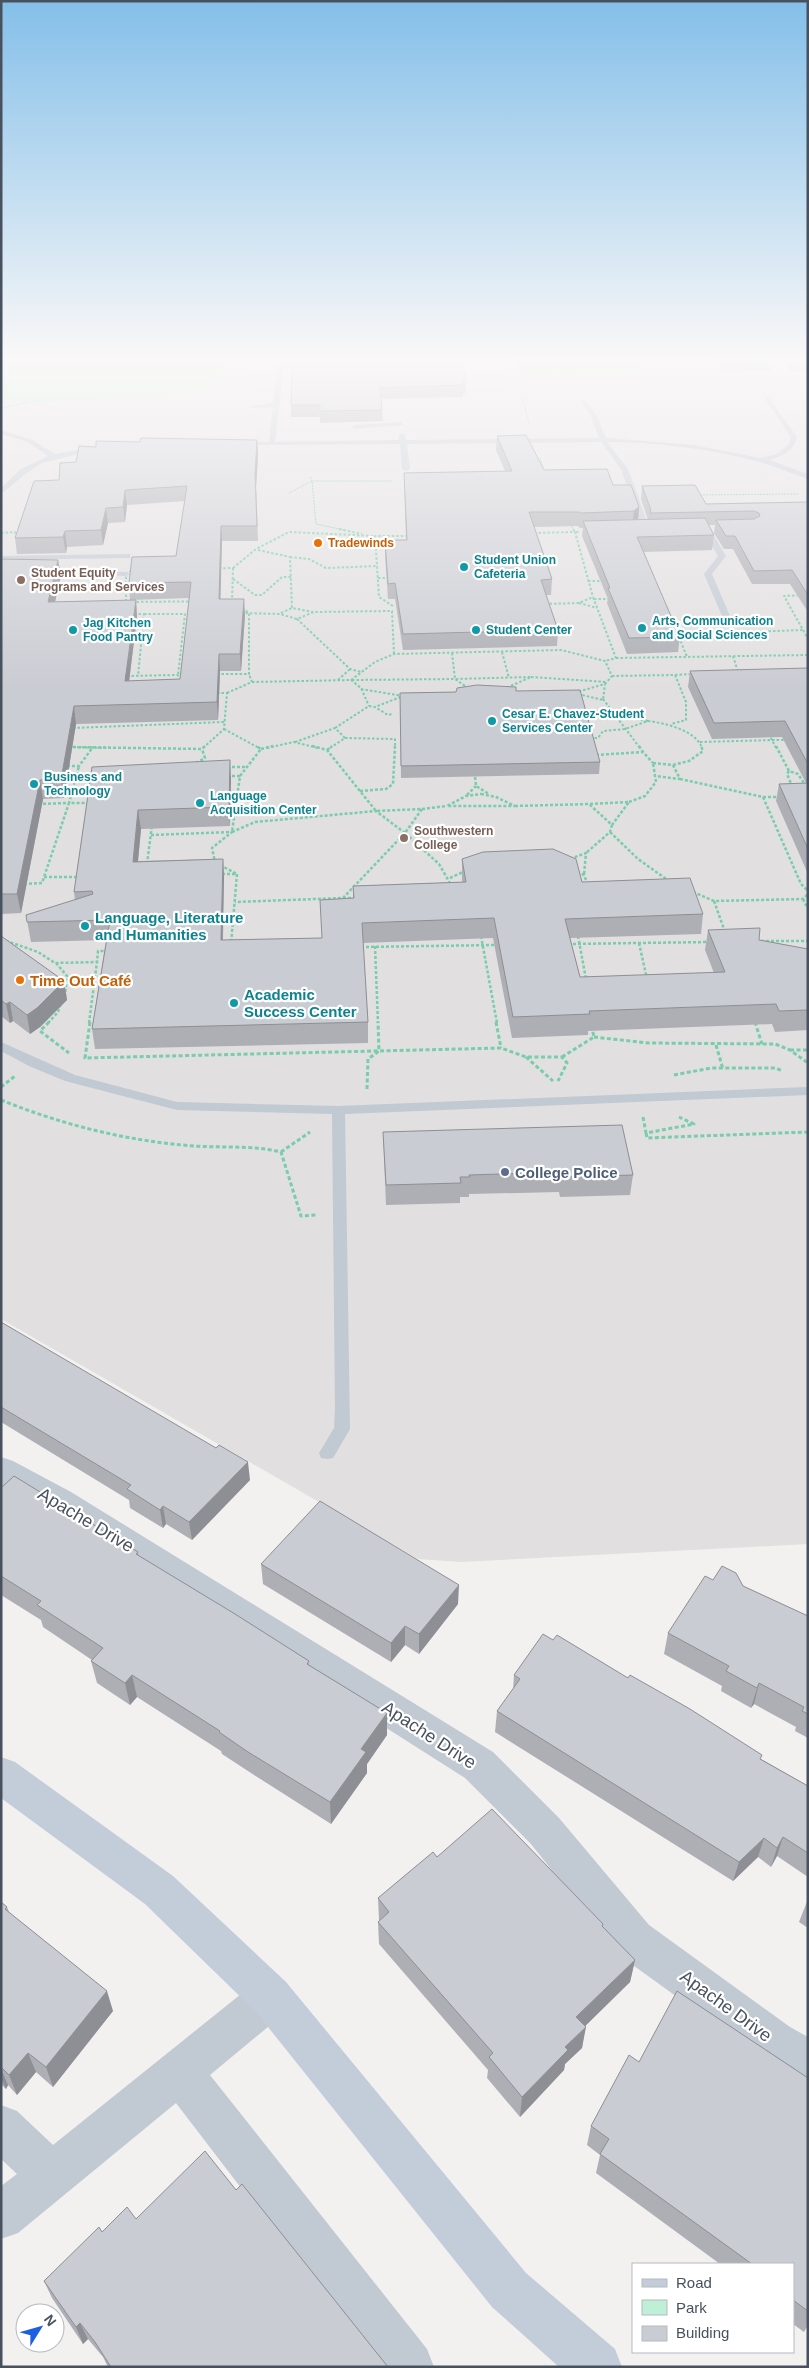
<svg xmlns="http://www.w3.org/2000/svg" width="809" height="2368" font-family="Helvetica,sans-serif">
<style>
.education{fill:#e1dfdf}
.green{fill:#c0efd7}
.water{fill:#8ecfeb}
.lines{fill:none;stroke-linecap:round;stroke-linejoin:round}
.path-far3{stroke:#78cdab;stroke-width:1;stroke-dasharray:2 1;stroke-linecap:butt}
.path-far2{stroke:#78cdab;stroke-width:2;stroke-dasharray:2.5 2;stroke-linecap:butt}
.path-far1{stroke:#78cdab;stroke-width:2.5;stroke-dasharray:3 2;stroke-linecap:butt}
.path{stroke:#78cdab;stroke-width:3;stroke-dasharray:4 2.5;stroke-linecap:butt}
.lane{fill:#c1c9d2;fill-rule:evenodd}
.street{fill:#c1c9d2;fill-rule:evenodd}
.secondary{fill:#c3ccd9;fill-rule:evenodd}
.wall{fill:#aeafb5}
.shaded-wall{fill:#8d8f94}
.building{fill:#caccd3;stroke:#8d8f94}
.food-dot{fill:#e8710a;stroke:#fff;stroke-width:2}
.culture-dot{fill:#0f9aa8;stroke:#fff;stroke-width:2}
.education-dot{fill:#8d6e63;stroke:#fff;stroke-width:2}
.service-dot{fill:#5c6f8a;stroke:#fff;stroke-width:2}
.labels{text-anchor:middle;dominant-baseline:central;stroke-width:4.5;stroke-linejoin:round;paint-order:stroke}
.far-food-label{font-size:12px;font-weight:bold;fill:#c56008;stroke:#fff;text-anchor:start}
.far-culture-label{font-size:12px;font-weight:bold;fill:#0d838f;stroke:#fff;text-anchor:start}
.far-education-label{font-size:12px;font-weight:bold;fill:#785e54;stroke:#fff;text-anchor:start}
.culture-label{font-size:15px;font-weight:bold;fill:#0d838f;stroke:#fff;text-anchor:start}
.food-label{font-size:15px;font-weight:bold;fill:#c56008;stroke:#fff;text-anchor:start}
.service-label{font-size:15px;font-weight:bold;fill:#4e5e75;stroke:#fff;text-anchor:start}
.near-street-label{font-size:18px;fill:#48515e;stroke:#fff}
</style>
<rect width="100%" height="100%" fill="#f3f0f0"/>
<path class="education" d="M1,358h807v1186l-347,18 -43,-3 -417,-240z"/>
<path class="green" d="M1,358h228l3,4 -30,30 -167,11 -34,-3z
M513,358h124l7,15 -125,4z"/>
<path class="water" d="M715,358h49l8,12 -49,1z"/>
<g class="lines">
<path class="path-far3" d="M523,399l6,24
M1,408l29,-6
M540,458l5,15
M310,477l2,4h80
M289,493l23,-12 4,43 28,6
M697,495l101,-1
M570,524l4,6"/>
<path class="path-far2" d="M339,529l23,5
M573,529l2,3h5
M1,533l14,-1 2,5
M534,533l41,-1 18,65
M642,549l8,20
M258,550l32,7 2,51
M290,557l19,2 17,9 52,-2
M233,568l-1,33 -106,1v-28l6,-4z
M233,568l23,-19 33,-17 86,4
M378,578h9
M233,579l22,16h7l20,-18h9
M588,581h16
M808,595l-24,1 24,43
M594,599h15
M579,603l18,5
M545,604l34,-1 14,-6 23,61 -11,3
M393,606l-14,-9 -4,-61h35
M241,613l39,1 17,5 17,-7 78,-1 2,43
M281,613l11,-5 21,4
M134,614h10l-6,62
M144,614h41l-7,61
M297,619l53,50 11,3
M746,632l57,-2
M678,634l37,-1
M679,637l8,20
M502,652l7,26
M452,653l3,26 76,-2 -25,11
M733,656l5,16
M616,658l192,-3
M217,674h32v-61l-7,-5
M675,675l18,-1
M127,676l50,-1 5,3
M612,676l63,-1 11,27v18l-15,4
M531,677l76,5
M338,680l12,-11
M351,680l24,-18 19,-8 167,-4 44,11 7,15 -7,8 -28,8
M352,680l103,-1 13,9
M252,682l99,-2 10,8 8,18
M361,689l42,7 -28,11
M227,693l25,-11 -3,-8
M578,694l25,6 2,-16
M603,699l37,49
M648,721c16,2 48,9 54,27
M73,728l151,-6
M335,728l34,-22 6,1 13,8 4,-1
M224,729l35,19
M345,738l50,1v9
M590,738h8l5,-7 22,-2 23,-8 -33,-6
M295,742l40,-14 10,10 -15,10
M700,742l72,-2 -3,-6
M68,747l47,1
M203,748l21,-19 3,-36h-12
M267,748l27,-6 24,6
M776,748l-4,-8h15"/>
<path class="path-far1" d="M312,746l15,4 49,61 46,-2 -17,24 34,31 12,21
M639,746l4,6
M776,746l13,25 9,3 10,15
M68,747l134,2 3,-3
M261,749l12,-3
M327,750l5,-4
M596,755l47,-3 10,11
M196,763l9,-5 -3,-9
M653,763l20,2 7,14 -25,-3z
M673,765l16,-4 14,-10 -2,-5
M67,766h12l14,-19
M227,767h20
M789,771l-2,3 5,12
M227,776h13l-8,56
M240,776l21,-27 -5,-3
M475,777l1,9 13,8
M75,779h17
M680,779l83,18 38,87 7,7
M360,791l26,-2 7,-5 2,-38
M481,794l15,3 19,9h-68l19,-10z
M467,795l9,-9
M763,797h17
M629,802l16,-6 11,-14 -1,-6
M38,804l31,-1 10,-37
M590,804l39,-2 -17,23
M515,806l74,-2 23,21 -2,7 -24,21
M422,809l25,-3
M232,832l23,-10 121,-11 29,22 -62,65 -108,4
M610,832l28,27 31,22
M151,835l81,-3 -20,16 3,14
M570,859l16,-6 -2,22
M147,864l5,-39
M220,865l17,9
M577,872l7,3 4,10
M222,874h15l-6,70
M44,877h35
M450,878l15,-7
M24,884l18,-1 27,-80h22
M693,892l21,9 89,-2 5,-5
M343,898h14
M803,899l5,10
M714,901l11,31
M481,936l16,87
M578,936l8,43
M1,939l37,13 17,11 42,-1 1,-11h10
M761,941h47
M639,943l8,36
M568,944l142,-2
M375,946l3,77
M361,947l136,-2
M56,963l11,13 -2,19
M755,1021l1,2
M48,1023l10,-11 3,-9
M89,1023l8,-61"/>
<path class="path" d="M49,1022l-9,9 29,22
M90,1022l-5,36 416,-10 25,9h36l5,6 -9,18
M496,1022l5,26
M755,1022l7,22
M594,1037l54,6 127,1 15,6 18,13
M716,1045l7,24
M790,1050h18
M526,1057l27,24
M562,1057l32,-20 -2,-9
M674,1075l37,-7h65l6,3
M1,1087l14,-11
M367,1089l1,-30 11,-8 -1,-29
M1,1100c62,25 126,41 193,46 29,2 58,-1 87,6l20,64 15,-1
M643,1117l3,16 48,-9 -15,-7
M646,1133l1,5 161,-6
M281,1152l29,-20"/>
<path class="lane" d="M279,358h6l-10,84 124,-2v-5l3,-2 3,2 1,5 193,-2 -9,-24 -9,-12 3,-2 12,14 10,24 87,7 68,13 16,-4 12,-10 2,-7 -26,-38 3,-2 29,40c-3,14 -15,19 -28,23l39,14v5c-16,-5 -31,-12 -48,-17 -48,-13 -102,-20 -153,-20l21,27 20,55 -14,9 -4,-2 10,-8 -19,-54 -20,-27 -194,2 3,25 -4,2 -4,-2 -2,-25 -164,1 2,-3h31l4,-35 -21,1 -3,-2 24,-3z
M401,422l2,3 -48,4 -3,-2 3,-2z
M1,430l31,10 23,14 40,-7 3,2 -56,14 -18,12 -23,19v-6l20,-19 27,-13 -20,-14 -27,-8z
M706,527l4,2 16,27 -14,18 21,49 -1,2 -7,-2 -21,-49 14,-18 -16,-27z
M130,554v4h-3l-126,2v-4z
M39,569l87,3 4,2 -4,2 -84,-3h-3z
M1,1042l74,33 102,27 161,4 470,-19v8l-463,19 5,315 -17,29 -6,1 -6,-1 -2,-5 15,-25 1,-19 -3,-295 -155,-4 -112,-29 -36,-15 -28,-15z"/>
<path class="street" d="M1,1457l12,4 58,31 422,260 66,66 90,107 141,102 18,10v46l-48,-26 -141,-102 -88,-111 -66,-66 -418,-266 -46,-26z
M271,1976l15,6 6,15 -6,15 -76,63 217,274 7,18h-56l-202,-264 -158,130 -17,6v-53l16,-12 -16,-15v-54l16,6 36,34 203,-163z"/>
<path class="secondary" d="M1,1757l14,5 158,114 113,106 240,291 89,76 7,18h-63l-67,-60 -236,-295 -111,-108 -144,-106z"/>
</g>
<path class="wall" d="M780,358h28v14h-17z
M292,363l174,19v11h-3v4l-82,2 2,22 -63,2v-6h-29z
M497,436l47,34 69,15 26,22 -1,13h10l-7,-21 1,-13 64,18 102,-2v110l-18,-28h-38l-19,-35h-9l-10,-16 1,-8h-7l6,10 -2,15 -69,2 37,85 -2,15 -51,2 -20,-51 1,-4 -26,-63 1,-8h-3l-2,-2 -44,1 18,52 -1,16h-5l12,35 -1,16 -154,4 -8,-51h-7l-3,-43v-16h21l-2,-67 101,-2 -9,-21z
M257,440l1,15 -2,33 2,53h-36l-2,58 25,16 -4,56h-21l-2,49 -142,4 -12,74 -21,1 -22,114 -20,1v-355l57,1 3,16 -6,26 81,-2 1,17 -8,64 51,-2 9,-81 -59,2 -1,-17 47,-27 9,-55 -58,4 -2,17 -17,1 -5,22 -36,2 -1,6 -49,1 -2,-16 44,-58 17,-18 20,-15 44,-5z
M808,668v206l-32,-73 3,-17 27,-1 -24,-46 -70,2 -24,-52 2,-16z
M516,691l84,71 -1,12 -198,4 -1,-85z
M92,767l139,11 -1,48 -89,3 -3,32 85,-2 1,19 -1,62 99,-2 31,-39v-13l109,-4v-23l120,23 121,32 -2,20 -131,4 10,39 134,-4 -9,-23 3,-20 100,19v81l-33,2 -3,-8 -184,7v4l-76,3 -19,-100 -130,5 5,79v21l-273,6 -3,-20 14,-89 -75,2 -5,-27 49,-15 -1,-8z
M1,936l63,45 3,19 -27,27 -10,7 -17,-13 -3,2 -9,-7z
M383,1132l250,43 -3,20 -70,2 -1,-5 -90,2v3h-9v6l-74,2z
M1,1322l249,158 -58,60 -26,-16 -3,4 -33,-20 -1,-8 -128,-78z
M1,1488l137,64 1,4 170,105v4l78,48v22l-20,29v9l-36,51 -80,-51 -29,-19 -1,-3 -84,-54 -7,8 -33,-22 -6,-22 1,-1 -49,-33 -2,-7 -40,-25z
M261,1564l197,40 -39,50 -14,-9 -14,17 -128,-78z
M713,1580l30,6 65,30v122l-13,-7 1,-4 -42,-23 -3,4 -30,-17 1,-5 -58,-32 4,-21z
M514,1675l247,84 47,27v91l-31,-21 -6,11 -13,-10 -25,24 -238,-149 2,-21 16,-21z
M437,1857l165,70 33,33 -5,22 -45,44 -3,22 -17,16 -1,6 -44,47 -33,-39 1,-8 -109,-126 -1,-22 1,-1v-1l-1,-22z
M808,1899v29l-9,-6z
M1,1902l6,5 2,5 104,99 -60,76 -17,-15 -19,23 -9,-10 -2,4 -5,-5z
M639,2062l169,16v247l-4,7 -11,-8v-60h-73l-124,-91 4,-18 -13,-10 4,-19z
M236,2190l152,177h-280l-5,-10 -15,-18 -5,5 -31,-46 -8,-17 58,-49 34,-13z"/>
<path class="shaded-wall" d="M257,440l1,15 -2,33 2,53 -3,-68z
M125,490l2,15 -2,17 -2,-15z
M639,507l-1,15 -6,4 2,-15z
M106,508l2,15 -5,22 -2,-15z
M221,526l1,15 -2,75 -1,-17z
M65,531l2,16 -1,6 -3,-16z
M58,560l3,16 -10,43 -3,-17z
M244,599l1,16 -4,56 -1,-17z
M136,600l1,17 -10,81 -2,-17z
M219,654l1,17 -2,49 -1,-18z
M74,706l2,18 -12,74 -3,-18z
M230,760l1,18 -1,48 -1,-19z
M40,780l3,19 -22,114 -4,-19z
M138,810l3,19 -5,52 -3,-19z
M223,859l1,19 -2,82 -1,-20z
M64,981l3,19 -27,27 -10,7 -3,-19z
M10,1002l3,19 -3,2 -4,-19z
M248,1462l2,18 -58,60 -3,-18z
M163,1506l3,18 -3,4 -3,-18z
M459,1585l-1,19 -39,50v-20z
M405,1626v19l-14,17v-19z
M132,1675l5,22 -7,8 -5,-22z
M759,1683l-5,21 -3,4 6,-20z
M387,1713v22l-20,29v9l-36,51 -1,-22 31,-53z
M783,1837l-6,19 -6,11 6,-19z
M764,1838l-6,19 -25,24 6,-19z
M635,1960l-5,22 -57,56 3,-21z
M107,1991l6,20 -60,76 -7,-20z
M586,2027l-4,21 -17,16 -1,6 -44,47 2,-20 43,-50z
M28,2053l8,19 -19,23 -8,-20z
M1,2069l7,16 -2,4 -5,-11z
M80,2323l8,16 -5,5 -7,-17z"/>
<path class="building" d="M319,358h142l5,24h-4l1,3 -83,3 2,22 -62,1v-6h-29l1,-42 27,-1z
M526,435l18,35 63,-1 6,16h18l8,22 -5,4 -53,2 -2,-1h-50l23,67 -11,1 17,50 -155,4 -8,-51 -7,1 -3,-44h22l-3,-67 108,-2 -15,-35z
M141,438l116,2 -2,33 2,53h-36l-2,73h25l-4,55h-21l-2,48 -143,4 -13,74h-21l-23,114h-16v-335l57,1 -10,42 88,-2 -11,81 55,-2 11,-97 -62,1 3,-26 44,-1 11,-70 -62,4 -2,17 -17,1 -5,22 -36,1 -2,6 -48,1 19,-57 25,-1 1,-17 16,-1 3,-16 17,1v-6l44,1z
M695,485l11,19 102,-2v93l-16,-25 -38,1 -19,-35h-9l-10,-16 38,-1 6,-3 -1,-3 -5,-2 -104,2 1,-3 -9,-24z
M705,518l9,17 -77,2 43,100 -51,1 -21,-50h2l-27,-67z
M808,668v96l-23,-43 -71,2 -24,-52z
M477,685l39,2v4l64,-1 20,72 -199,4 -1,-73 56,-1 1,-4z
M230,760l-1,47 -91,3 -5,52 90,-3 -2,81 101,-2 -2,-38 34,-2 -1,-12 113,-4 -4,-23 21,-7 70,-3 23,10 6,23 108,-4 13,36 -138,5 15,58 145,-5 -17,-42 52,-2 -1,12 49,9v61l-29,1 -3,-7 -187,7 1,3 -77,3 -19,-99 -132,5 6,99 -276,7 18,-109 -83,2 -1,-7 67,-21 -1,-3 -18,1 18,-125z
M808,783v66l-29,-65z
M1,936l63,45 -27,27 -10,7 -17,-13 -4,2 -5,-4z
M622,1125l11,50 -71,2 -1,-5 -92,3 1,2h-10l1,6 -75,2 -3,-53z
M1,1322l215,126 3,-3 29,17 -59,60 -26,-16 -3,4 -33,-21 4,-4 -130,-78z
M14,1476l124,76 -2,2 99,60 74,47 -2,3 80,49 -26,36 5,3 -36,50 -82,-50 -29,-20 1,-1 -88,-56 -7,8 -34,-22 12,-13 -66,-43 4,-4 -40,-25v-88z
M320,1501l139,84 -40,49 -14,-8 -14,17 -130,-79z
M722,1566l14,7 7,13 65,30v98l-6,-3 2,-4 -45,-24 -2,5 -31,-17 3,-5 -61,-33 37,-57 8,4z
M543,1634l10,6 4,-5 71,43 2,-3 60,34 72,46 -2,4 48,27v67l-25,-16 -6,11 -13,-10 -25,24 -242,-151 23,-32 -6,-4z
M492,1809l111,115 -1,2 33,34 -59,57 10,10 -21,20 3,3 -46,47 -33,-40 4,-4 -115,-131 11,-10 -11,-14 55,-46 4,5z
M1,1902l6,5 -2,2 102,82 -61,76 -18,-14 -19,22 -8,-8z
M677,1991l131,87v233l-15,-11v-36h-41l-152,-110 9,-15 -18,-13 38,-71 10,7z
M205,2151l31,39 6,-6 146,183h-277l-16,-25 -15,-19 -4,4 -32,-46 55,-54 3,5 25,-25 9,12z"/>
<linearGradient id="sky" x2="0" y2="1"><stop stop-color="#84bfe9"/><stop offset="0.52" stop-color="#faf8f8"/><stop offset="1" stop-color="#faf8f8" stop-opacity="0"/></linearGradient>
<rect width="809" height="689" fill="url(#sky)"/>
<g class="food-dot">
<circle cx="318" cy="543" r="5"/>
<circle cx="20" cy="980" r="5"/>
</g>
<g class="culture-dot">
<circle cx="464" cy="567" r="5"/>
<circle cx="642" cy="628" r="5"/>
<circle cx="73" cy="630" r="5"/>
<circle cx="476" cy="630" r="5"/>
<circle cx="492" cy="721" r="5"/>
<circle cx="34" cy="784" r="5"/>
<circle cx="200" cy="803" r="5"/>
<circle cx="85" cy="926" r="5"/>
<circle cx="234" cy="1003" r="5"/>
</g>
<g class="education-dot">
<circle cx="21" cy="580" r="5"/>
<circle cx="404" cy="838" r="5"/>
</g>
<circle class="service-dot" cx="505" cy="1172" r="5"/>
<g class="labels">
<g class="far-food-label">
<text x="328" y="543">Tradewinds</text>
</g>
<g class="far-culture-label">
<text x="474" y="560">Student Union<tspan x="474" dy="14">Cafeteria</tspan></text>
<text x="652" y="621">Arts, Communication<tspan x="652" dy="14">and Social Sciences</tspan></text>
<text x="83" y="623">Jag Kitchen<tspan x="83" dy="14">Food Pantry</tspan></text>
<text x="486" y="630">Student Center</text>
<text x="502" y="714">Cesar E. Chavez-Student<tspan x="502" dy="14">Services Center</tspan></text>
<text x="44" y="777">Business and<tspan x="44" dy="14">Technology</tspan></text>
<text x="210" y="796">Language<tspan x="210" dy="14">Acquisition Center</tspan></text>
</g>
<g class="far-education-label">
<text x="31" y="573">Student Equity<tspan x="31" dy="14">Programs and Services</tspan></text>
<text x="414" y="831">Southwestern<tspan x="414" dy="14">College</tspan></text>
</g>
<g class="culture-label">
<text x="95" y="917">Language, Literature<tspan x="95" dy="17">and Humanities</tspan></text>
<text x="244" y="994">Academic<tspan x="244" dy="17">Success Center</tspan></text>
</g>
<g class="food-label">
<text x="30" y="980">Time Out Café</text>
</g>
<g class="service-label">
<text x="515" y="1172">College Police</text>
</g>
<g class="near-street-label">
<text transform="translate(86 1520) rotate(31)">Apache Drive</text>
<text transform="translate(429 1735) rotate(33)">Apache Drive</text>
<text transform="translate(726 2006) rotate(36)">Apache Drive</text>
</g>
</g>
<rect width="809" height="2368" fill="none" stroke="#48515e" stroke-width="5"/>
<rect x="632" y="2263" width="162" height="90" fill="#ffffff" stroke="#b6b9bf"/>
<rect x="642" y="2279" width="25" height="8" fill="#c3ccd9" stroke="#b6b9bf"/>
<text x="676" y="2288" font-size="15" fill="#48515e">Road</text>
<rect x="642" y="2300" width="25" height="15" fill="#c0efd7" stroke="#b6b9bf"/>
<text x="676" y="2313" font-size="15" fill="#48515e">Park</text>
<rect x="642" y="2326" width="25" height="15" fill="#caccd3" stroke="#b6b9bf"/>
<text x="676" y="2338" font-size="15" fill="#48515e">Building</text>
<g transform="translate(40 2328) rotate(53)"><circle r="24" fill="#ffffff" stroke="#b6b9bf"/>
<path d="M0-4L9 19L0 12L-9 19Z" fill="#1b5fe2"/>
<text y="-8" font-size="14" font-weight="bold" text-anchor="middle" fill="#48515e">N</text>
</g>
</svg>
